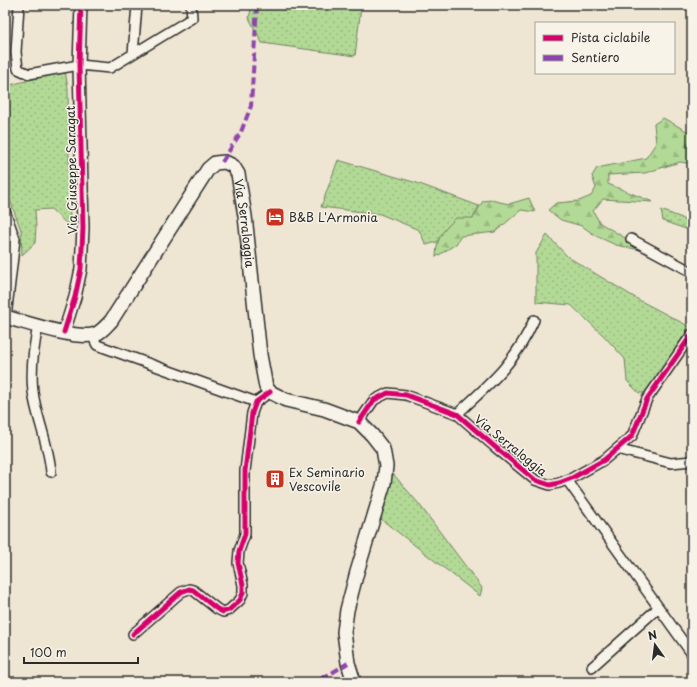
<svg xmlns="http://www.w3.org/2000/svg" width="697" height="687" font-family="'Playpen Sans',sans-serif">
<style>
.grass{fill:url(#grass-dots);stroke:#6e8260}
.forest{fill:url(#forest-firs);stroke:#6e8260}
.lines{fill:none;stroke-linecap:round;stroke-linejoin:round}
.minor-casing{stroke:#2b2b2b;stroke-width:12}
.tertiary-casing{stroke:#2b2b2b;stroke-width:14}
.secondary-casing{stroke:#2b2b2b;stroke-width:16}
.minor{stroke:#f7f3e8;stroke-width:9}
.tertiary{stroke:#f7f3e8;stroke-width:11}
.secondary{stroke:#f7f3e8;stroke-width:13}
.quiet{stroke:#8e44ad;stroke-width:4;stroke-dasharray:8 4;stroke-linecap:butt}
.cycleway-casing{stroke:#f7f3e8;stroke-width:8}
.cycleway{stroke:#d6006c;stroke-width:5}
.labels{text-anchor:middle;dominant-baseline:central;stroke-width:3;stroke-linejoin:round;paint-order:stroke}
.street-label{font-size:12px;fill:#2b2b2b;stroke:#f7f3e8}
.poi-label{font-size:12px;fill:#2b2b2b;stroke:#f7f3e8;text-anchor:start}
</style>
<defs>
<pattern id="grass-dots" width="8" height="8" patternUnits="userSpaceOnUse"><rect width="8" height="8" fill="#b2d995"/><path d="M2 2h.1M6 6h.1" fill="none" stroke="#99ba81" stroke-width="1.8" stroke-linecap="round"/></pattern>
<pattern id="forest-firs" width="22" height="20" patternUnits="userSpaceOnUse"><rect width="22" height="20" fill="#b2d995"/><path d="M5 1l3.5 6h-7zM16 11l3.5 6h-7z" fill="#99ba81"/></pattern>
</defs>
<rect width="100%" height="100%" fill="#efe5d3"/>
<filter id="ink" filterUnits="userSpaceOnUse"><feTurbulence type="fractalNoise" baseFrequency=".025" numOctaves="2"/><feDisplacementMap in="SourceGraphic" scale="8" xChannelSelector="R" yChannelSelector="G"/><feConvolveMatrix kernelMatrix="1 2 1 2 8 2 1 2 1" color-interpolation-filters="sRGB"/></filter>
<g filter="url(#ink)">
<path class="grass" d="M252,5h101l8,2 -6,49 -93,-13 -13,-25z
M5,69l5,16 55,-14 3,17 2,139 -19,-18 -16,1 1,17 -1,16 -13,12 -1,-25 -16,-43z
M338,160l79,23 62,23 -6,12 -26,9 -10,15 -11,3 -7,-15 -39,-16 -59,-7z
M661,210l21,8 10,8v9l-3,-5 -12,-4 -14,-5z
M547,235l21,22 71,43 53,28 -46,65h-7l-12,-12 -2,-22 -21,-23 -33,-31 -35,-3v-49z
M388,471l6,4 25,29 63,84 -2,8 -103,-80z"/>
<path class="forest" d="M663,118l29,16v30l-12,-2 -35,11 -37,2v9l45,18 -50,-3 -10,12 7,12 32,19 8,8 -24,-5 -20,-9 -14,-10 -21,-6 -13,-10 8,-7 23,-2 12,-5 5,-8 -4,-12 5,-8 49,-10 10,-15 -2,-19z
M529,198l6,14 -14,-2 -26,22 -34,4 -5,8 -20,13c1,-21 6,-25 20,-39h17l10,-17 8,-1 18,4z"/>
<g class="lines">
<defs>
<path id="minor" d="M19,5l-3,47 2,17 11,5 50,-9 31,3 82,-50 -1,-13
M133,54l4,-49
M5,211l10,28 -9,78
M631,239l61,33
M38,326c-5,24 -9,52 -3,77 5,23 14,45 16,69
M92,335l5,10 159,57
M457,414c34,-31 58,-51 77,-94
M359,422l15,-22 14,-7 18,2 51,19 38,33 40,33 15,5 9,-2 13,-5 32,-18 28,-24 15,-37 45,-65
M617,449l54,14 21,-2
M567,480l125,174
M133,634l48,-42 8,-3 4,1 24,19 6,3 6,-2 11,-10 3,-7v-8l-5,-22 1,-12 6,-17v-63l7,-58 4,-11 14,-10
M592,667l66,-59"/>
<path id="tertiary" d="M64,332l11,-35 6,-28 2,-41 -4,-163 2,-60"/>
<g id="secondary">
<path id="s1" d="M5,317c20,5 69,22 87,18 8,-1 14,-9 19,-14l97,-152 7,-6 10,-1 8,4 5,8 7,42 15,139 6,32 4,5 16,8 38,9 35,13 13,13 11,14 3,17 -2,17 -27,89 -10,38 -3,22 4,31 6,19"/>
</g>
</defs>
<use href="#minor" class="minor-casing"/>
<use href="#tertiary" class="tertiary-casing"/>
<use href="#secondary" class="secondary-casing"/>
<use href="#minor" class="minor"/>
<use href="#tertiary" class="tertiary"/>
<use href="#secondary" class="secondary"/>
<path class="quiet" d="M222,162l19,-30 10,-26 6,-101
M310,682l20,-8 18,-11"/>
<defs>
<path id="cycleway" d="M64,332l11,-35 6,-28 2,-41 -4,-163 2,-60
M359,422l15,-22 14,-7 18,2 51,19 38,33 40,33 15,5 9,-2 13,-5 32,-18 28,-24 15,-37 45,-65
M133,634l48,-42 8,-3 4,1 24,19 6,3 6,-2 11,-10 3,-7v-8l-5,-22 1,-12 6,-17v-63l7,-58 4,-11 14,-10"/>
</defs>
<use href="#cycleway" class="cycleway-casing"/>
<use href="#cycleway" class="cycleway"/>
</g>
</g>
<defs>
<symbol id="hotel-square" viewBox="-11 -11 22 22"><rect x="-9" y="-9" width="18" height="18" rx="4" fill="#c8321e" stroke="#f7f3e8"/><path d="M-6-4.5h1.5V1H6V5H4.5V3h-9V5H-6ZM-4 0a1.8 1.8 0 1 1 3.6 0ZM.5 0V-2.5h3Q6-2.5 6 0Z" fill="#fff"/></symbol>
<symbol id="building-square" viewBox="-11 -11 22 22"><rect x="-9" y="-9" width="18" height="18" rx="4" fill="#c8321e" stroke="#f7f3e8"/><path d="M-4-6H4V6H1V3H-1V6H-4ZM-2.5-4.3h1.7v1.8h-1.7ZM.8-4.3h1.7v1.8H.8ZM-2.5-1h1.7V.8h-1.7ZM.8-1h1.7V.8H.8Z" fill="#fff"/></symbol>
</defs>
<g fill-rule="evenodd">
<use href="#hotel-square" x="264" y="206" width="22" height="22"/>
<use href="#building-square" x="264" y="468" width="22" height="22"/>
</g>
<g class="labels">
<g class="street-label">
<text transform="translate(71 170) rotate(-91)">Via Giuseppe Saragat</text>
<text stroke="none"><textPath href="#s1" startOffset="381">Via Serraloggia</textPath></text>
<text transform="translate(511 445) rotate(39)">Via Serraloggia</text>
</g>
<g class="poi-label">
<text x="289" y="217">B&amp;B L'Armonia</text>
<text x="289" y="472">Ex Seminario<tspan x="289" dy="14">Vescovile</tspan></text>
</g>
</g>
<rect width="697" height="687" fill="none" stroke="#f7f3e8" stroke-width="20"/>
<rect x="10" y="10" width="677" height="667" fill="none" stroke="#2b2b2b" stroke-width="1.5" filter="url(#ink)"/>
<rect x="535" y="22" width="140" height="52" fill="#f7f3e8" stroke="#a5a39c"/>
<rect x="543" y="35" width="20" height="6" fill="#d6006c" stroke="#a5a39c"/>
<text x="571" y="42" font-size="12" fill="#2b2b2b">Pista ciclabile</text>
<rect x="543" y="55" width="20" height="6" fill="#8e44ad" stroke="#a5a39c"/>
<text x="571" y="62" font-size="12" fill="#2b2b2b">Sentiero</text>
<g transform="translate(655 645) rotate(346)" stroke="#f7f3e8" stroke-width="3" paint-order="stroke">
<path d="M0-3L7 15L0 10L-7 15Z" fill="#2b2b2b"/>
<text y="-6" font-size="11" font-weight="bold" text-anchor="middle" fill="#2b2b2b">N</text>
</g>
<path d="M24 657v6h114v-6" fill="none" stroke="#2b2b2b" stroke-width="2"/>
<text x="30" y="657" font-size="12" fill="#2b2b2b" stroke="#f7f3e8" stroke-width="3" paint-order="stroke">100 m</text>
</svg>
